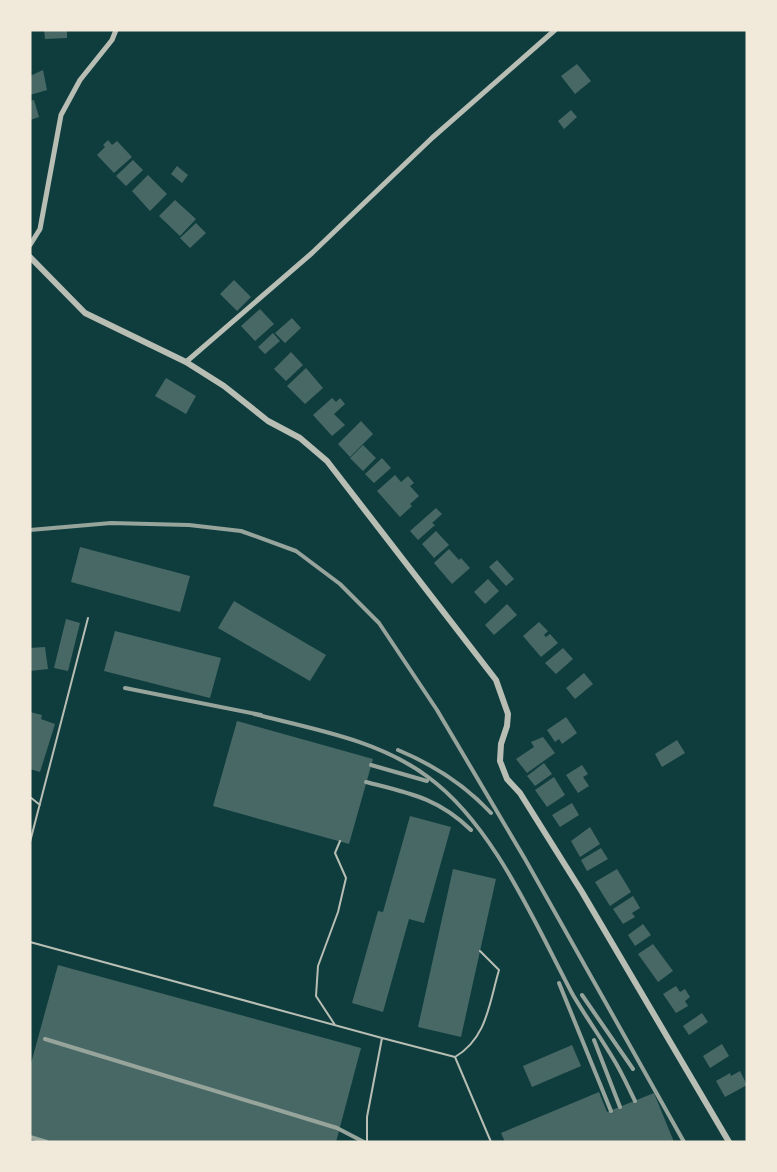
<svg xmlns="http://www.w3.org/2000/svg" width="777" height="1172" font-family="'PT Sans Narrow',sans-serif">
<style>
.building{fill:#486865}
.lines{fill:none;stroke-linecap:round;stroke-linejoin:round}
.service{stroke:#b8beb3;stroke-width:2}
.minor{stroke:#b8beb3;stroke-width:5}
.tertiary{stroke:#b8beb3;stroke-width:6}
.rail{stroke:#97a49c;stroke-width:4}
</style>
<rect width="100%" height="100%" fill="#0f3d3e"/>
<path class="building" d="M44,30h23v8l-22,1z
M577,64l14,17 -16,13 -14,-18z
M43,70l4,20 -17,5v-19z
M34,100l5,17 -9,3v-19z
M571,110l6,7 -13,12 -6,-8z
M108,140l4,5 5,-4 15,16 -18,16 -17,-18 8,-8 -2,-2z
M133,160l10,10 -17,16 -10,-10z
M177,166l11,9 -6,8 -11,-9z
M148,175l19,19 -17,17 -18,-20z
M175,200l21,19 -16,17 -21,-20z
M196,223l10,10 -16,15 -10,-10z
M234,280l17,17 -14,14 -17,-17z
M260,309l14,15 -19,17 -14,-15z
M292,318l9,10 -16,15 -10,-10z
M273,333l7,8 -15,13 -7,-7z
M291,352l12,13 -17,16 -12,-12z
M306,368l17,20 -18,16 -18,-18z
M166,378l30,18 -10,18 -31,-18z
M332,398l4,4 4,-4 5,6 -11,10 11,11 -13,11 -19,-21z
M361,421l12,13 -23,23 -12,-13z
M363,445l13,13 -13,13 -13,-13z
M382,458l9,10 -17,15 -9,-9z
M395,475l6,7 7,-6 6,7 -4,3 9,10 -9,8 2,2 -12,11 -23,-26z
M436,508l6,6 -10,9 3,2 -17,15 -8,-9z
M436,531l13,14 -15,13 -12,-14z
M80,547l110,29 -10,36 -109,-30z
M449,549l10,11 2,-2 9,10 -18,16 -18,-21z
M497,560l17,19 -8,7 -17,-19z
M488,579l11,12 -14,13 -11,-12z
M234,601l92,54 -16,26 -92,-53z
M507,604l10,11 -23,20 -9,-10z
M66,619l14,4 -12,48 -14,-3z
M539,622l9,9 -4,4 2,2 4,-3 8,9 -17,14 -18,-21z
M115,631l106,27 -11,40 -106,-27z
M45,647l3,22 -18,2v-23z
M563,648l10,11 -17,15 -11,-11z
M584,673l9,11 -18,15 -9,-11z
M30,712l12,3 -1,4 14,5 -15,48 -10,-3z
M566,717l11,16 -15,11 -3,-5 -4,3 -8,-12z
M237,721l136,38 -24,85 -136,-38z
M543,737l12,16 -28,20 -11,-14 18,-12 -3,-5z
M677,740l8,13 -23,14 -7,-13z
M544,763l8,11 -17,12 -8,-10z
M582,765l6,9 -5,3 6,9 -11,7 -12,-18z
M554,777l11,18 -18,12 -12,-17z
M572,803l7,12 -19,12 -8,-12z
M410,816l41,11 -27,96 -15,-4 -26,93 -31,-9 26,-92 5,1z
M590,827l10,17 -20,13 -9,-16z
M601,848l7,11 -21,12 -6,-11z
M453,869l43,10 -35,158 -43,-10z
M617,869l14,23 -21,14 -15,-24z
M633,896l7,12 -8,5 3,4 -12,7 -10,-15z
M643,924l8,11 -16,11 -7,-11z
M653,944l20,27 -15,11 -20,-28z
M58,965l303,83 -25,94h-306v-75z
M676,986l4,6 5,-3 5,8 -5,4 3,5 -12,7 -13,-19z
M702,1013l6,9 -19,13 -6,-9z
M722,1044l7,12 -19,12 -7,-12z
M572,1045l9,21 -49,21 -9,-21z
M740,1071l7,14 -22,12 -9,-16 14,-8 1,3z
M599,1092l8,20 47,-19 20,49h-169l-4,-9z"/>
<g class="lines">
<path class="service" d="M30,797l10,8
M30,842l58,-224
M30,942l352,96
M335,1025l-19,-29 2,-30 20,-54 8,-34 -11,-25 5,-12
M455,1057c32,-19 34,-53 44,-87l-19,-19
M367,1142v-25l15,-79 73,19 36,85"/>
<path class="minor" d="M30,245l10,-16 21,-114 19,-35 32,-40 4,-10
M186,362l126,-109 120,-115 123,-108"/>
<path class="tertiary" d="M30,257l55,56 101,49 38,24 44,35 32,17 27,23 169,219 12,34 -1,12 -6,18 -1,17 7,18 13,14 62,99 147,250"/>
<path class="rail" d="M30,530l81,-7 78,2 52,6 55,20 44,33 39,39 58,87 88,149 159,283
M125,688l136,27
M254,714c59,15 125,26 174,63 66,48 107,147 145,218 13,22 28,43 41,65 8,13 14,27 21,41
M398,750c36,15 66,34 93,63
M371,765l56,16
M366,782c43,11 72,16 105,48
M559,983l52,128
M582,995l51,74
M45,1039l292,89 27,14
M594,1040l26,67
M30,1137l17,5"/>
</g>
<rect width="777" height="1172" fill="none" stroke="#f1e9da" stroke-width="63"/>
</svg>
